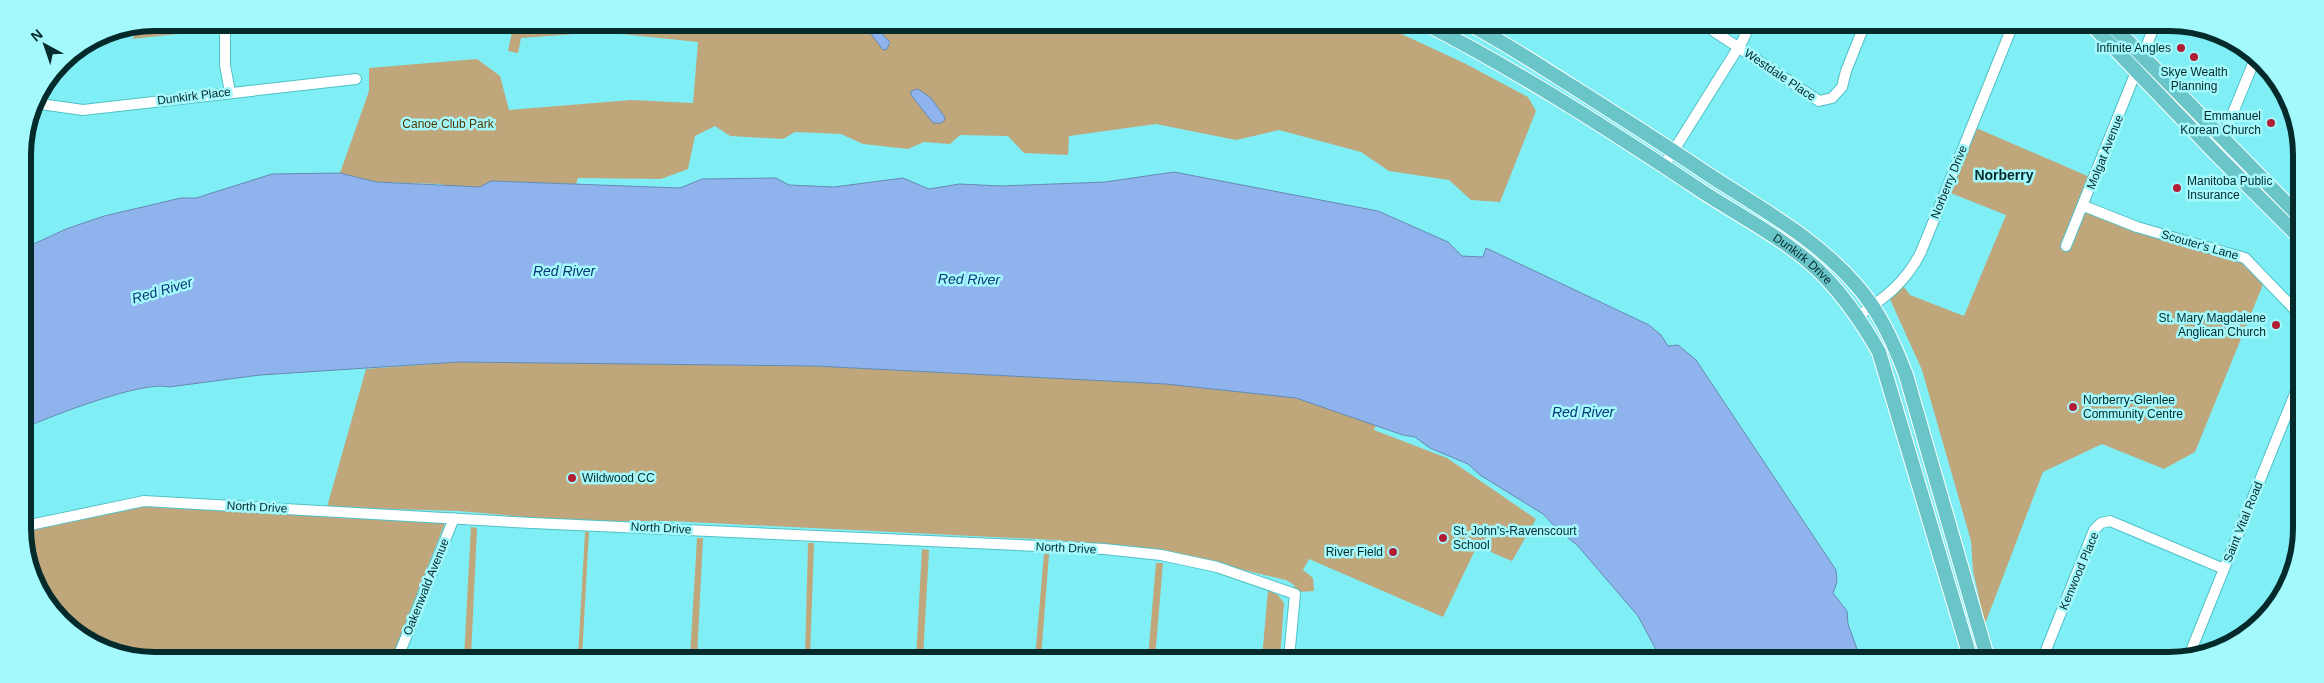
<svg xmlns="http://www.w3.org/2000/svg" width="2324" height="683" font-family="Arial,sans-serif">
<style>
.green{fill:#c0a67b}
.water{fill:#8fb3ec;stroke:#658ab2}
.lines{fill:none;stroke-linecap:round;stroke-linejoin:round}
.minor-casing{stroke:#4fc1c7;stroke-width:12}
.major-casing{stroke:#fff;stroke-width:16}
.minor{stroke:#fff;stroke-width:10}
.major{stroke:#69c5c8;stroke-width:14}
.poi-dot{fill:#b01d34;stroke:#a4f9fd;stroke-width:2}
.labels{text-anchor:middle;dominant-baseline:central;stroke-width:5;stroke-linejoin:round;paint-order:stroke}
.poi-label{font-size:12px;fill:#042a2c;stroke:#a4f9fd;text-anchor:end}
.street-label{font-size:12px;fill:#042a2c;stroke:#a4f9fd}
.park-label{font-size:12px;fill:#503702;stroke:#a4f9fd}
.neighbourhood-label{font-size:14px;font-weight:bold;fill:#042a2c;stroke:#a4f9fd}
.water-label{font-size:14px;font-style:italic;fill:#0a3475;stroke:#a4f9fd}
.rim{fill:none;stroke:#042a2c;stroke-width:6}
</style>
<rect width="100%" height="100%" fill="#80eff5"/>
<path class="green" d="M155,23h60l-1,7 -82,9 11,-14z
M514,23l868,2 82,38 64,34 8,14 -36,91 -29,-2 -22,-20 -60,-9 -28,-19 -82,-22 -43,10 -80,-16 -87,12 -1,19 -44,-2 -16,-17 -48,-1 -10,9 -26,-2 -16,7 -45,-5 -22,-10 -46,-2 -12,7 -53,-3 -15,-10 -20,10 -7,33 -27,10 -83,-1 -2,6 -85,-3 -10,6h-36l-4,-3 -65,-2 -36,-9 29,-82v-23l108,-9 23,17 9,34 122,-10 62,3 5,-61 -96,-10 -81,6 -3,15 -10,-2z
M1974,127l118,51 -11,28 163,54 20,22 -69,170 -31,17 -62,-25 -59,28 -58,152 -12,-53 -2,-30 -49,-171 -33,-73 14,-11 7,9 54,21 42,-101 -58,-23z
M458,362l357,4 351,18 130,14 80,27 -2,5 73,28 89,61 -24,42 -35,-15 -34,71 -134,-58 -6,11 10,8 1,13 -16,1 -5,-8 -7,-4 -117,-28 -114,-12 -386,-19h-97l-114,-10 -131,-4 39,-138z
M144,501l181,10 120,12 -53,134 -271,-1 -60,-35 -36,-68v-27z
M471,527l6,1 -6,129h-7z
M585,532h4l-7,125h-4z
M697,538h6l-6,119h-7z
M808,543h6l-4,114h-5z
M922,549l7,1 -6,108h-7z
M1044,554h5l-8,104h-6z
M1156,563h7l-8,95h-7z
M1268,590l10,5 6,8 -4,55h-18z
M1320,650l84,7v2l-85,-1z"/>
<path class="water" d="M879,31l11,11 -3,7 -4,1 -12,-16z
M918,89l13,9 13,18 1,4 -4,3h-8l-22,-28v-4z
M1174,172l204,39 70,31 14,14 21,1 3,-9 163,77 12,10 7,11 10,-1 18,15 140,210 1,12 -4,11 14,18 1,13 9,25v11l-196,-1 -23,-43 -61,-71 -18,-14 -16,-17 -63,-39 -12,-11 -38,-16 -15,-11 -12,-2 -107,-37 -130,-14 -351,-18 -357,-4 -198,13 -91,12c-26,-7 -117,29 -145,41l-1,-179 43,-20 38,-13 77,-18h15l76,-24 68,-1 36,9 104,5 11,-6 189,7 22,-9 74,-1 13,7 45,2 69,-9 26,11 30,-5 42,2 104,-4z"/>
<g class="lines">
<defs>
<path id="minor" d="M225,23v42l5,27
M1706,26l113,75 13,-3 10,-11 4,-16 18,-45
M33,103l50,7 273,-31
M2216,154l39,-95
M1664,166l79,-126 6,-14
M2084,206l53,21 108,31 53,55
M2066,246l88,-219
M1858,316c28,-19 48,-34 63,-64l91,-225
M25,526l119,-25 388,22 572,26 57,6 56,12 78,27 -6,64
M398,657l56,-139
M2188,658l110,-272
M2042,660l52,-130 7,-7 9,-2 114,48"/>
<g id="major">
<path id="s1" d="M1428,25c97,50 188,109 278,169 36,23 85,49 115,79 24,24 41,49 58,79l92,308"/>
<path d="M1471,25c36,19 70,42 104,63 45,29 90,57 134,87 51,33 108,64 148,111 23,26 37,58 49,89l82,285"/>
<path d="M2094,27l122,127 83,83"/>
<path d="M2114,27l185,189"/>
</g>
</defs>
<use href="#minor" class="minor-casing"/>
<use href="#major" class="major-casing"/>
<use href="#minor" class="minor"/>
<use href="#major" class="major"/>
</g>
<g class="poi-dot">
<circle cx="2181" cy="48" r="5"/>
<circle cx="2194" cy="57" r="5"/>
<circle cx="2271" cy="123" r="5"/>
<circle cx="2177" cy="188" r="5"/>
<circle cx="2276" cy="325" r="5"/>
<circle cx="2073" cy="407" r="5"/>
<circle cx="572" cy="478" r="5"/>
<circle cx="1443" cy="538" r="5"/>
<circle cx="1393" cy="552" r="5"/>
</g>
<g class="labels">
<g class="poi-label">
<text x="2171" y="48">Infinite Angles</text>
<text x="2194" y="72" text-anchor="middle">Skye Wealth<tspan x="2194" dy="14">Planning</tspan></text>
<text x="2261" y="116">Emmanuel<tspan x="2261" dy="14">Korean Church</tspan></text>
<text x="2187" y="181" text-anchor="start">Manitoba Public<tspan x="2187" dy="14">Insurance</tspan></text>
<text x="2266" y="318">St. Mary Magdalene<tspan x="2266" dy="14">Anglican Church</tspan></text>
<text x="2083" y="400" text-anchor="start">Norberry-Glenlee<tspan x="2083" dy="14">Community Centre</tspan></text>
<text x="582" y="478" text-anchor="start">Wildwood CC</text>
<text x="1453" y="531" text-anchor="start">St. John's-Ravenscourt<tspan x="1453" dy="14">School</tspan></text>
<text x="1383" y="552">River Field</text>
</g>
<g class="street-label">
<text transform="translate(1780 75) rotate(34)">Westdale Place</text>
<text transform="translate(194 96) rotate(-7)">Dunkirk Place</text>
<text transform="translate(2105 152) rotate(-68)">Molgat Avenue</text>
<text transform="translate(1949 182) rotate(-68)">Norberry Drive</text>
<text transform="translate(2200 245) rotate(16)">Scouter's Lane</text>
<text stroke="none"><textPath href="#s1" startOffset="442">Dunkirk Drive</textPath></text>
<text transform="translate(257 507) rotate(3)">North Drive</text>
<text transform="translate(2243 522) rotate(-68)">Saint Vital Road</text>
<text transform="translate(661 528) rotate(3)">North Drive</text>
<text transform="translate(1066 548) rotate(3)">North Drive</text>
<text transform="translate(2079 571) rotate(-67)">Kenwood Place</text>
<text transform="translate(426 587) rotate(-68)">Oakenwald Avenue</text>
</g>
<g class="park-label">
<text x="448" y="124">Canoe Club Park</text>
</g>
<g class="neighbourhood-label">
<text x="2004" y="175">Norberry</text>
</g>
<g class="water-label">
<text x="564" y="271">Red River</text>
<text transform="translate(969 279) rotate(1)">Red River</text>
<text transform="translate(162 290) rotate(-16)">Red River</text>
<text x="1583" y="412">Red River</text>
</g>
</g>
<path d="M0 0H2324V683H0ZM155 31H2169A124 124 0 0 1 2293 155V528A124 124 0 0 1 2169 652H155A124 124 0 0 1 31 528V155A124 124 0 0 1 155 31Z" fill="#a4f9fd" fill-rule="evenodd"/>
<path class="rim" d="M155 31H2169A124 124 0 0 1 2293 155V528A124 124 0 0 1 2169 652H155A124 124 0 0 1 31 528V155A124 124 0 0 1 155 31Z"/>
<g transform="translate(45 45) rotate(320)" stroke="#a4f9fd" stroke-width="4" paint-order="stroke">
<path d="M0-4L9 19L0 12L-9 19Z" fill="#042a2c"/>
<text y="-8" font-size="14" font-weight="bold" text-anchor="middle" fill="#042a2c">N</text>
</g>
</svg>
